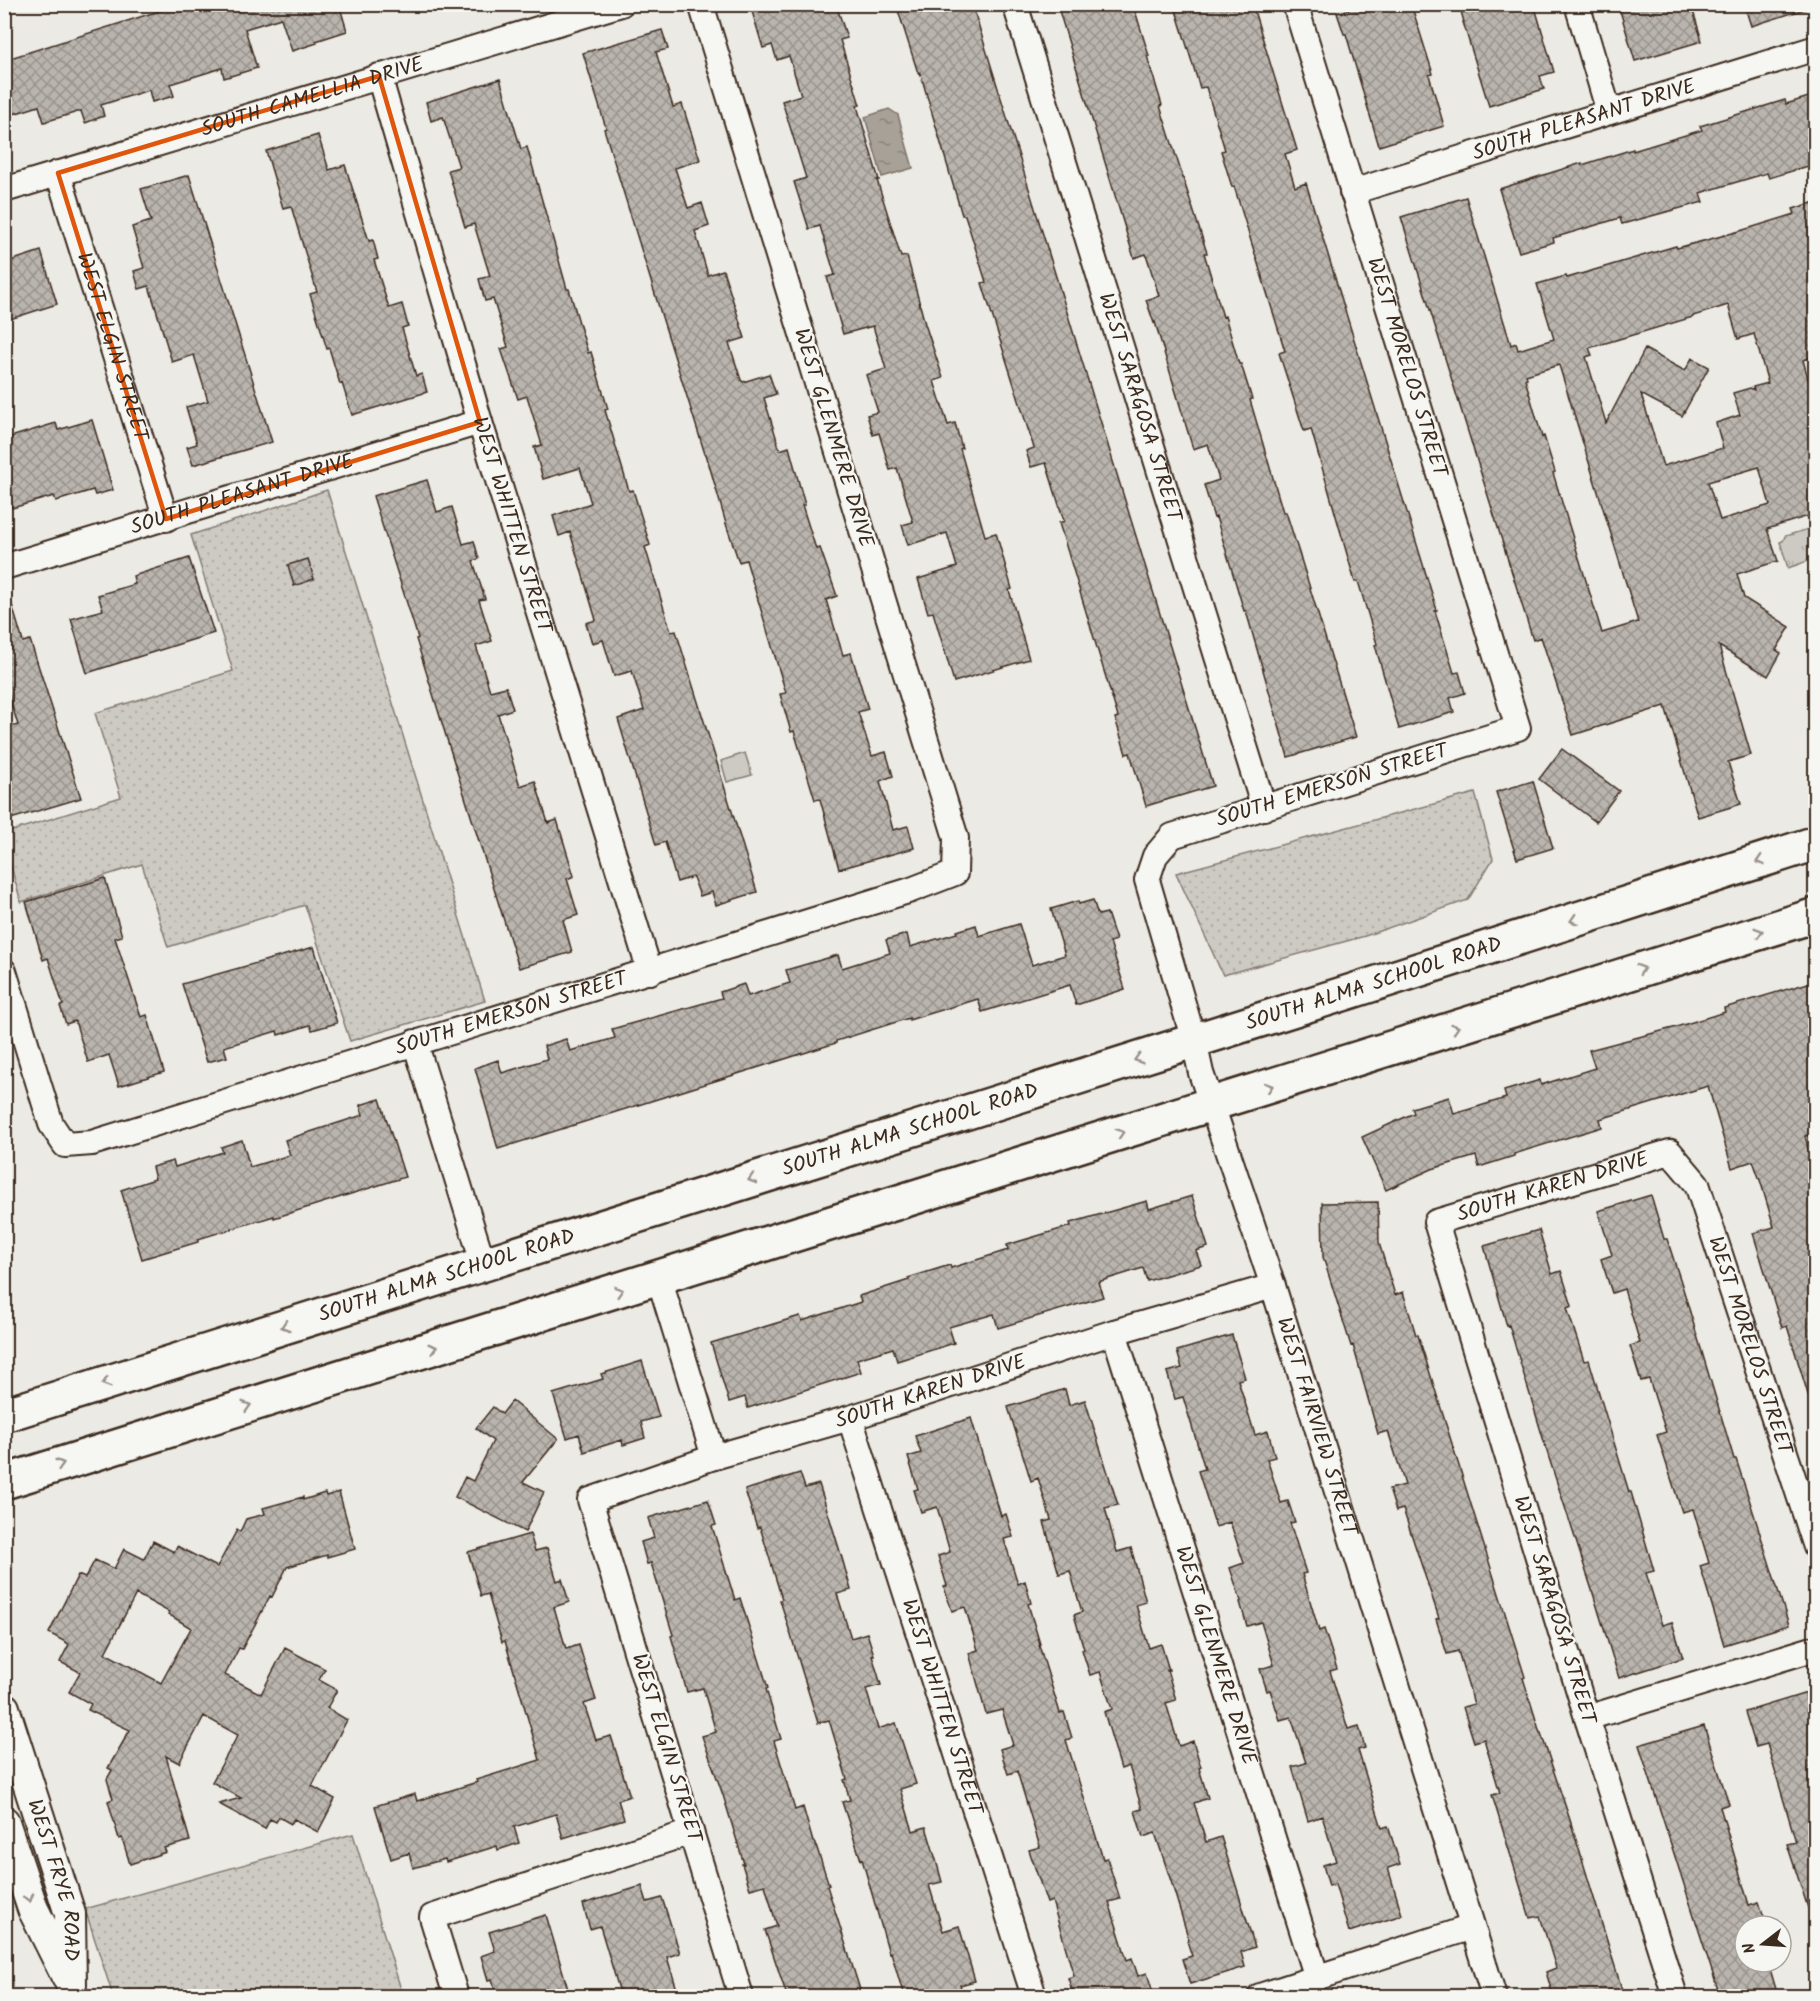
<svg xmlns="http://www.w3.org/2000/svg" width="1820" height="2001" font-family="Kalam,sans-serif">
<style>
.grass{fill:url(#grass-tufts);stroke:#847a71;stroke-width:1.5}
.park{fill:url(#park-dots);stroke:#847a71;stroke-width:1.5}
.pitch{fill:#cdcac4;stroke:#847a71;stroke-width:1.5}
.water{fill:url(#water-ripples);stroke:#7c7167;stroke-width:1.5}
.building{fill:url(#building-cross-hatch);stroke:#3b2a1e;stroke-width:1.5;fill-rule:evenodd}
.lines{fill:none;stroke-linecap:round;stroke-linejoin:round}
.minor-casing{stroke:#3b2a1e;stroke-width:28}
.tertiary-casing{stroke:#3b2a1e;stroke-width:34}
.secondary-casing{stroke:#3b2a1e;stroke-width:38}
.minor{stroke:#f6f6f2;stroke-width:24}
.tertiary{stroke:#f6f6f2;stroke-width:30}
.secondary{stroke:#f6f6f2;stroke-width:33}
.oneway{stroke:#989088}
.marked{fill:none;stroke:#df570d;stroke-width:4.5;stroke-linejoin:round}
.labels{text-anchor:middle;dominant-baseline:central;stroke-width:5;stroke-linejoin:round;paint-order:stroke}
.street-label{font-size:21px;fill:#3b2a1e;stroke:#f6f6f2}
</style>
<defs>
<pattern id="grass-tufts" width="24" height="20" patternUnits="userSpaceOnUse" patternTransform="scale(1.5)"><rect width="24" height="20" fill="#cdcac4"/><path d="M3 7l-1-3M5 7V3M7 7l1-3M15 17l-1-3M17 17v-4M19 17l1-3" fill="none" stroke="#b1aea8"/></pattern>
<pattern id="park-dots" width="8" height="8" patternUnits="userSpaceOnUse" patternTransform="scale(1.5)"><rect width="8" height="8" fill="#cdcac4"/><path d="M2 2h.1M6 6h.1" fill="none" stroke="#b1aea8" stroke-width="1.8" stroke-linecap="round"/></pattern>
<pattern id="water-ripples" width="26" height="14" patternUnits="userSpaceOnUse" patternTransform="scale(1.5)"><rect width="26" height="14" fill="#a8a198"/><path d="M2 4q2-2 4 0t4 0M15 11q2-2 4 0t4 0" fill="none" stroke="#8a837b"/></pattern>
<pattern id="building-cross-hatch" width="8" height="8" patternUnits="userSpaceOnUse" patternTransform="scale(1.5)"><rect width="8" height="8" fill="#bab4ae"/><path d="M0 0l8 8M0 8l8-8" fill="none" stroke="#98938d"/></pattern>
</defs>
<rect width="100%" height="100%" fill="#ebeae5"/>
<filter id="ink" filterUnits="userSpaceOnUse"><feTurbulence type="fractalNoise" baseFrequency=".0167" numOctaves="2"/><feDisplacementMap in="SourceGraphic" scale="12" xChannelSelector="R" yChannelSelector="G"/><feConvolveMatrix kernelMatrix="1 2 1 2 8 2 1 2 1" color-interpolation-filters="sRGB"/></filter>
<g filter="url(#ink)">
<path class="grass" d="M1815,527v21l-7,13 -20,7 -8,-26 3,-1 2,-5z"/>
<path class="park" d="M327,490l158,511 -135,40 -45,-136 -137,42 -26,-83 -121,38 -16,-57v-12l116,-36 -26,-84 138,-42 -42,-136z
M1475,793l18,66 -25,41 -103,36 -142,39 -47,-102z
M353,1834l50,162h-290l-28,-87z"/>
<path class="pitch" d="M745,753l7,22 -25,7 -6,-21z"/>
<path class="water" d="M889,109l9,6 15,53 -31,9 -17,-60z"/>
<path class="building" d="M181,4h158l8,27 -31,10 1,2 -25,8 -11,-33 -36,11 12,39 -33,10 -2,-10 -52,16 4,12 -22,6 -3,-12 -48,15 3,11 -19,7 -4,-12 -37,11 -5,-16 -35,11v-57z
M760,4h76l11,34 -7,2 20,65 -3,1 22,74h-2l24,77 6,-1 18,68 18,54 -9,3 14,44 7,-2 7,25 -2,1 25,87 11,-3 16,56 -3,1 20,69 -75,23 -21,-70 -5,1 -10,-34 39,-12 -10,-34 -39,12 -6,-20 11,-3 -16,-54 -7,2 -11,-37 -6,2 -6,-20 11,-3 -12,-37 20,-6 -13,-43 -30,8 -16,-57 8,-2 -15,-49 -11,3 -15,-47 12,-4 -24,-77 19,-6 -12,-39 -12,4 -5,-15 -9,3 -12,-40z
M896,4h76l241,782 -67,20 -16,-53 -4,1 -11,-36 3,-1 -59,-194 5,-2 -18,-58 -15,4 -5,-16 8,-3 -52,-165 4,-1 -21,-67h-3l-13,-44 -29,-99 -2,1z
M1057,4h76l16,52h-2l15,49 -2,1 47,147h-3l19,64 2,-1 14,48h2l11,35 -2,1 33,112h3l14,44 56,181 -68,20 -42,-146h-2l-28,-94 -2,1 -10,-33 15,-5 -11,-36 -15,5 -38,-127 -1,1 -8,-23 13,-4 -13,-42 -12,4z
M1174,4h78l45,146 -12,4 10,33 11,-4 131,427 -2,1 19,62 5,-1 6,21 -15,5 4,14 -55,17 -24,-84 2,-1 -19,-63 -3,1 -44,-153 -7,2 -25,-78 6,-2 -51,-165 -2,1 -11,-36 4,-1 -19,-63 -6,1z
M1365,4h46l22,70 -4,1 15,51 -65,20 -33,-112h-2l-7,-21z
M1459,4h75l20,68 -14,4 4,13 -55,17 -26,-84h1z
M1618,4h73l11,37 -67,20z
M1744,4h61v5l-54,17z
M662,30l6,19 -12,3 17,55 9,-3 18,56 -25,8 13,40 14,-5 7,23 -14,5 13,44 15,-5 22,68 -16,5 12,37 2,2 26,-8 7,20 -12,4 16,52 9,-3 16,58h-3l14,44 4,-1 17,48 -11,4 17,55 8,-2 17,56 -10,3 14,44 14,-4 7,24 -13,5 13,49 15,-4 6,22 -75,21 -19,-70 -5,1 -21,-69 -3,1 -11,-38 6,-1 -40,-133 -7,2 -12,-35 -21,-73h-1l-43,-137 -58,-188 2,-1 -23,-75z
M500,79l21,70 6,-2 40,142h2l19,64 3,-1 17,57 -3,1 24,81 4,-1 17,55 -5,2 26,85 5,-1 81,261 -41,13 -4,-13 -12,4 -7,-19 -16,5 -12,-40 -9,3 -38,-126 26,-9 -12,-39 -18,5 -11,-36 -11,3 -6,-20 10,-3 -26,-88 -11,4 -6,-20 38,-13 -11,-35 -37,11 -9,-32 8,-2 -15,-49 -9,3 -17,-50 7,-2 -15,-48 -8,2 -6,-22 11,-3 -16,-52 -9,3 -17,-57 11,-3 -16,-50 -12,4 -5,-19z
M1815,95v69l-46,14 -2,-5 -67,20 3,9 -81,22 -2,-6 -67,20 1,4 -35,10 -20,-63 83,-26v2l51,-16v2l69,-21 -2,-4 85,-26 1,4z
M318,135l11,35 16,-5 24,76 4,-1 5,19 -4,1 15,48 13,-4 6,22 -6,2 14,48 6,-2 5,18 -75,23 -10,-32 -2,1 -11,-36 -2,1 -17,-55 7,-2 -26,-86 -8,2 -17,-57z
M189,175l83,267 -79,23 -6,-18 10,-3 -11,-37 22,-6 -14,-46 -22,7 -23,-76 -10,3 -5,-18 10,-3 -12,-41 19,-6 -10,-32z
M1466,197l45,148 5,-2 2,7 36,-11 -17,-55 29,-8 1,2 109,-32 1,2 63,-17 55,-17 -2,-5 22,-7v154l-12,4 12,44v63l-5,2 5,18v27l-48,15 11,32 -41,13 7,24 46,29 -14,23 5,3 -13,23 -49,-30 32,109 -23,7 13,42 -43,13 -33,-111 -92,29 -32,-98 -8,3 -132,-423zM1728,305l10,34 16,-5 14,49 -15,4 1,3 -4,-2 -17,5 7,22 -24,8 7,25 -60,18 -22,-72 41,22 27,-49 -17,-9 -7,13 -40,-22 -39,74 -20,-66 6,-2 -3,-7 104,-31v-1zM1559,365l79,257 -36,11 -49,-160 2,-1 -11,-36 -2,1 -17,-58 2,-1 -1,-3zM1759,467l11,38 -50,15 -12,-38z
M41,251l16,53 -53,17v-58z
M92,420l21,70 -18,5 -2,-5 -37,11 -2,-5 -42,12 -4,-13 -4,1v-57l52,-16 2,7z
M427,480l10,32 15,-5 11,37 11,-3 5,18 -6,2 12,38 -6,1 13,41 -16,5 14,45 16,-4 7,22 -15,5 22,72 15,-5 13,42 9,-3 17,56 -7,3 11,36 -15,5 9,32 -53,16 -65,-206 -38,-123 2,-1 -45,-142z
M189,558l25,75 -127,40 -16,-54 32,-9 -5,-15 37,-11 -2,-8z
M308,559l6,20 -20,7 -6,-21z
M9,595l14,47 7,-2 51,158 -77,23v-92l14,-4 -14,-44v-85z
M1562,749l57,42 -23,31 -57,-43z
M1533,781l20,67 -36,11 -21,-67z
M105,878l17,58 -7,2 26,79 6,-2 17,57 -45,14 -10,-31 -21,7 -13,-41 -9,3 -6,-18 3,-1 -15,-47 -5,2 -17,-58z
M1093,900l5,15 9,-2 9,27 -6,2 15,47 -49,16 -6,-20 -88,27 -4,-13 -69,21v-2l-73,23v2l-338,106 -23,-81 23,-8 4,13 45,-14 -3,-13 22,-7 4,12 45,-13 -3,-9 110,-31 -2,-6 24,-8 4,12 42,-13 -4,-13 52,-15 4,13 48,-15 -4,-13 21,-6 3,13 47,-14v-2l19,-6 3,11 40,-12 13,41 33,-10 -14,-46 27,-8 1,3z
M314,947l23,76 -25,7 -2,-5 -32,10 -1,-4 -53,16 3,10 -20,5 -25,-78z
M1815,981v152l-10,3 10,38v230h-4l-24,-78 -5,2 -29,-95 21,-6 -13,-44 -8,-22 -21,7 -24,-82 -108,33 2,8 -88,27v2l-35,11 -3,-11 -44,13 -46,21 -24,-53 52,-24 -2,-5 37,-11 5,17 52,-16 -2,-7 36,-11 1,5 54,-17 -6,-18 84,-22 52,-16 -1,-4z
M380,1099l25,78 -131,41v-2l-76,23v3l-56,17 -21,-69 34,-11 -3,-12 21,-6 2,6 48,-15 -2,-5 21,-7 8,27 40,-12 -5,-15 78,-25 -3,-10z
M1651,1195l13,44h3l14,43 53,177h2l14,43 39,123 -65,20 -24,-79 9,-3 -16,-54 -11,3 -25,-77 9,-3 -17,-53 -8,2 -11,-35 10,-3 -16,-54 -12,4 -11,-34 11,-4 -14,-44z
M1192,1196l16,51 -12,4 5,14 -54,16 -4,-13 -45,14 5,15 -105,31 -4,-14 -45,13 5,16 -57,18 -4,-13 -36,11 4,13 -113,36 -3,-11 -16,5 -18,-59 89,-27 2,5 59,-19 -2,-6 50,-16 -1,-2 42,-13 1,3 57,-18 -1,-5 64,-19 -1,-3 77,-22 2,8z
M1378,1202l1,41 16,52 8,-3 13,43h2l107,342 -2,1 17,55h1l29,87 54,176h-71l-7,-24 10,-4 -16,-52 -10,2 -38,-123 8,-2 -16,-54 -10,3 -11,-35 11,-3 -16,-53 -11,3 -11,-35 3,-1 -36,-109 -7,2 -7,-22 16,-4 -17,-54 -10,3 -25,-89 -2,1 -28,-89 -1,-54z
M1539,1230l13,44 9,-3 11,35 -5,2 17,53 5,-1 40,132h2l23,79 -8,2 16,52 10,-3 11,36 -64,20 -27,-88 -43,-132 -40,-133 -2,1 -23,-80z
M1232,1335l13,43 -7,2 17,55 13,-4 7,26 -8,2 14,44 7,-2 7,21 -5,1 16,50 -4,1 17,57 5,-2 13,40 -7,2 18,58 11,-3 6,22 -7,2 24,78 6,-2 12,38 -12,4 14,47 -53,17 -14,-48 -6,2 -6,-21 13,-4 -14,-45 -14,5 -16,-54 14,-4 -15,-46 -11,3 -10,-30 -3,1 -7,-22 14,-4 -13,-43 -14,4 -7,-24 1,-1 -11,-33 14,-5 -14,-41 -14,5 -18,-56 7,-2 -22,-72 -8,2 -8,-27 15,-4 -5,-17z
M642,1361l17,56 -18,5 4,16 -22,7 -1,-5 -38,12 -5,-18 -12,4 -14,-44 50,-15 -2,-5z
M1065,1389l4,16 16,-5 33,105 -13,3 12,44 14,-4 15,54 -10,3 13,43 12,-4 8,26h-2l9,30 -10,3 13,43 14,-5 8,26 -2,1 9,30 -14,5 12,39 15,-5 34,110 -14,5 4,15 -55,17 -8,-25 10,-3 -5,-15 2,-1 -17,-56 -17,-51 -12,4 -8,-26 7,-2 -13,-43 -8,3 -17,-57 8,-3 -12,-37 -10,3 -8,-25 2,-1 -10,-34 8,-3 -12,-41 -11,3 -15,-52 7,-2 -13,-42 -7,3 -23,-74z
M512,1401l46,38 -35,43 21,10 -19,40 -70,-35 10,-20 8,4 20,-40 -17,-13 17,-21 9,7z
M971,1418l30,98 5,-2 7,23 -9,2 14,45 7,-3 6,22 -3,1 12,40 -1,1 21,68 4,-1 8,26 -6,2 37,119 4,-1 13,41 -11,3 18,58 5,-2 6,18 9,-3 7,23h-80l-6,-18 6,-2 -22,-75 -5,2 -18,-53 11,-3 -23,-76 -9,3 -8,-25 13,-4 -11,-35 -16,4 -17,-61 9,-3 -13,-43 -13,4 -8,-24 3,-1 -9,-30 12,-4 -13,-45 -16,5 -7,-22 4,-1 -10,-32 13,-4 -6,-17z
M800,1473l5,15 14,-4 23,74 9,32 -14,4 14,44 16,-5 7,22h-2l9,30 -15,4 12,40 18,-6 12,37 8,24 -16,5 13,42 13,-4 10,33 6,22 -13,3 14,46 16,-5 16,55 -15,4 4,11h-60l-13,-44 -2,1 -27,-94 -1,1 -19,-58 8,-2 -6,-20 3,-1 -18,-59 -11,3 -38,-123 2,-1 -22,-72 -3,1 -12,-38z
M339,1492l16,57 -28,8v-2l-40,12 -15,30 -2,-1 -28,53 -3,-1 -14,27 36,19 24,-46 40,21 -6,11 18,10 -10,18 20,12 -35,66 23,13 -17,33 -24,-13 -3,5 -12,-7 -3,5 -6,-3 -5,10 -46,-25 22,-6 -29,-16 26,-47 -34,-19 -25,47 -13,-7 24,85 -26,7 2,4 -36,12 -8,-26 -3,1 -11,-38 5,-2 -6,-20 5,-9 -4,-2 22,-38 -42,-20 3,-6 -22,-12 11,-20 -20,-10 9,-18 -20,-11 29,-58 7,3 10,-18 19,9 10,-20 20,10 9,-18 21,11 3,-6 40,21 20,-37 3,2 6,-13 19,-5 -2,-6 40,-11v3l22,-7 1,3zM136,1594l33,18 -1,2 23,14 -30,55 -56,-30z
M708,1500l8,25 -4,1 23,74 5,-2 28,90 -2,1 15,50 -7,2 21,69 8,-3 10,35h2l14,43 -2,1 35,110h-75l-22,-66 12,-4 -12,-41 -15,4 -8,-25h2l-21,-69 -21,-59 14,-4 -13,-44 -16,4 -16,-56 2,-1 -22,-72 -4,1 -6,-22 13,-4 -6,-20z
M530,1534l5,17 12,-3 10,33 5,-2 7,23 -15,5 12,42 13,-4 10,33 7,22 -12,4 12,36 15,-4 12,38 7,22 -12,4 6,19 -61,19 -7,-24 -42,13 5,16 -21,7 -1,-4 -51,16 -1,-3 -32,9 -4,-15 -18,6 -16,-53 40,-12 2,7 60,-19 -1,-2 64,-20 -35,-119 -3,1 -14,-48 -7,2 -13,-44z
M1810,1692l5,20v208h-3l-25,-76 9,-2 -29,-98 -11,3 -11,-35z
M1704,1726l25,78 -9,3 29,98 10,-3 8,24h-22v36h23l10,34h-58l-81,-251z
M642,1886l5,16 15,-4 18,55 -13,4 12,39h-58l-21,-70 -10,3 -7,-25z
M546,1915l24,81h-73l-5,-17 -4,1 -7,-24 14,-5 -6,-19z"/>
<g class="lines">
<defs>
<g id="minor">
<path id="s1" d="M1015,4l249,804"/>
<path id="s2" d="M1295,4l223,724 -346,108 -17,20 -8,24 47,161 7,32 72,213 221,710"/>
<path d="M1577,4l32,108"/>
<path id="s3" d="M379,76l101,346 170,550"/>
<path id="s4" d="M58,173l108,346"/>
<path id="s5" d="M4,190l617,-186"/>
<path id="s6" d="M1352,192l464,-144"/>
<path id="s7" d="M4,567l476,-145"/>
<path id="s8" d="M4,971l47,153 14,21 27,-2 819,-253 44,-17 1,-35 -255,-834"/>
<path d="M415,1042l68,221"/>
<path d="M659,1278l55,179"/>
<path id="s9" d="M1114,1332l203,646"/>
<path id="s10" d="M850,1418l184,578"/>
<path d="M1587,1718l229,-70"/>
<path d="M456,1996l-24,-79 259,-85"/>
<path id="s11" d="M741,1996l-151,-496 124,-43 136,-39 264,-86 159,-46"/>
<path d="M1260,1996l212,-69"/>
<path id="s12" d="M1675,1996l-88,-278 -151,-496 234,-70 27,32 119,363"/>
</g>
<g id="tertiary">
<path id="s13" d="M4,1708l66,206 1,71"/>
<path d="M4,1822l29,87 34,68"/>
</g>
<g id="secondary">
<path id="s14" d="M4,1415l1345,-423 467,-149"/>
<path d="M4,1482l1812,-567"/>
</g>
</defs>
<use href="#minor" class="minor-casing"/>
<use href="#tertiary" class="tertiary-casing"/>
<use href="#secondary" class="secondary-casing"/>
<use href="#minor" class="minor"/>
<use href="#tertiary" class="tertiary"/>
<use href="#secondary" class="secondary"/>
</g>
<defs><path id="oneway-chevron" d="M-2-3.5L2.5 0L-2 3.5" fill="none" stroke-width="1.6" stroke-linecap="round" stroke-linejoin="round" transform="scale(1.5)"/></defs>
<g class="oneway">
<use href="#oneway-chevron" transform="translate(1760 861) rotate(162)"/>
<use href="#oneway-chevron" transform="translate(1574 920) rotate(162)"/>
<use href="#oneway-chevron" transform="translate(1759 932) rotate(-17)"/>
<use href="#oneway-chevron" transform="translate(1641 969) rotate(-18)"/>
<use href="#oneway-chevron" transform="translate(1455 1028) rotate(-18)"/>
<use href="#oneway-chevron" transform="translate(1138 1059) rotate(163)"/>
<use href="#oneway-chevron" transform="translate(1269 1087) rotate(-18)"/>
<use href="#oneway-chevron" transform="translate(1120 1133) rotate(-18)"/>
<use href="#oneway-chevron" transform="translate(752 1179) rotate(163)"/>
<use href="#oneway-chevron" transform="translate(619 1291) rotate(-17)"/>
<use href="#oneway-chevron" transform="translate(285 1326) rotate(162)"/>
<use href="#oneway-chevron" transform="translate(433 1348) rotate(-17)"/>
<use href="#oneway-chevron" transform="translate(106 1383) rotate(162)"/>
<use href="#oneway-chevron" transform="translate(247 1406) rotate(-17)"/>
<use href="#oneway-chevron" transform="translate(60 1464) rotate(-17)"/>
<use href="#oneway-chevron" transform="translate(29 1898) rotate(72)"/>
</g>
</g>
<path class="marked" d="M379,76l101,346 -314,97 -108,-346z"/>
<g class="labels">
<g class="street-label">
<text stroke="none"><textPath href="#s5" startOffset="322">SOUTH CAMELLIA DRIVE</textPath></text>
<text stroke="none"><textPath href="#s6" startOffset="243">SOUTH PLEASANT DRIVE</textPath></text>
<text stroke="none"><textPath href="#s4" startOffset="182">WEST ELGIN STREET</textPath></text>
<text stroke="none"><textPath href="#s2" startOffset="380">WEST MORELOS STREET</textPath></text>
<text stroke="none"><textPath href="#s1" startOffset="422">WEST SARAGOSA STREET</textPath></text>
<text transform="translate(833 438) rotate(73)">WEST GLENMERE DRIVE</text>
<text stroke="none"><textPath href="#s7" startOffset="249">SOUTH PLEASANT DRIVE</textPath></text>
<text stroke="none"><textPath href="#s3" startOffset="468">WEST WHITTEN STREET</textPath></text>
<text transform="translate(1332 786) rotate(-17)">SOUTH EMERSON STREET</text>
<text stroke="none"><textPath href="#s14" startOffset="1436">SOUTH ALMA SCHOOL ROAD</textPath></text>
<text stroke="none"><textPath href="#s8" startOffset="651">SOUTH EMERSON STREET</textPath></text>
<text stroke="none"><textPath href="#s14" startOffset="950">SOUTH ALMA SCHOOL ROAD</textPath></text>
<text stroke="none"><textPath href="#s12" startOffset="932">SOUTH KAREN DRIVE</textPath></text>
<text stroke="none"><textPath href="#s14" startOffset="464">SOUTH ALMA SCHOOL ROAD</textPath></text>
<text stroke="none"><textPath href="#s12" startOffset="1266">WEST MORELOS STREET</textPath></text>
<text stroke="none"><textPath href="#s11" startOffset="876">SOUTH KAREN DRIVE</textPath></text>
<text stroke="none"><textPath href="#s2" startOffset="1744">WEST FAIRVIEW STREET</textPath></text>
<text transform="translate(1554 1610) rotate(73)">WEST SARAGOSA STREET</text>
<text stroke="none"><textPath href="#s9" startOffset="339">WEST GLENMERE DRIVE</textPath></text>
<text stroke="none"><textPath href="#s10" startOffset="303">WEST WHITTEN STREET</textPath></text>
<text transform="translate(666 1748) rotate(73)">WEST ELGIN STREET</text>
<text stroke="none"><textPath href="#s13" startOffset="180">WEST FRYE ROAD</textPath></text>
</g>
</g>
<rect width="1820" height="2001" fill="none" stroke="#f6f6f2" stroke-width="24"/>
<rect x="12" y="12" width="1796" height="1977" fill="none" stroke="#3b2a1e" stroke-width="2" filter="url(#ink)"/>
<g transform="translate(1763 1944) rotate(253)"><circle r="28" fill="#f6f6f2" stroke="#aba49d" stroke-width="1.5"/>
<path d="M0-4.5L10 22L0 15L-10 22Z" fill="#3b2a1e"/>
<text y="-9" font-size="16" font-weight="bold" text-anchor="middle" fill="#3b2a1e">N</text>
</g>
</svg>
